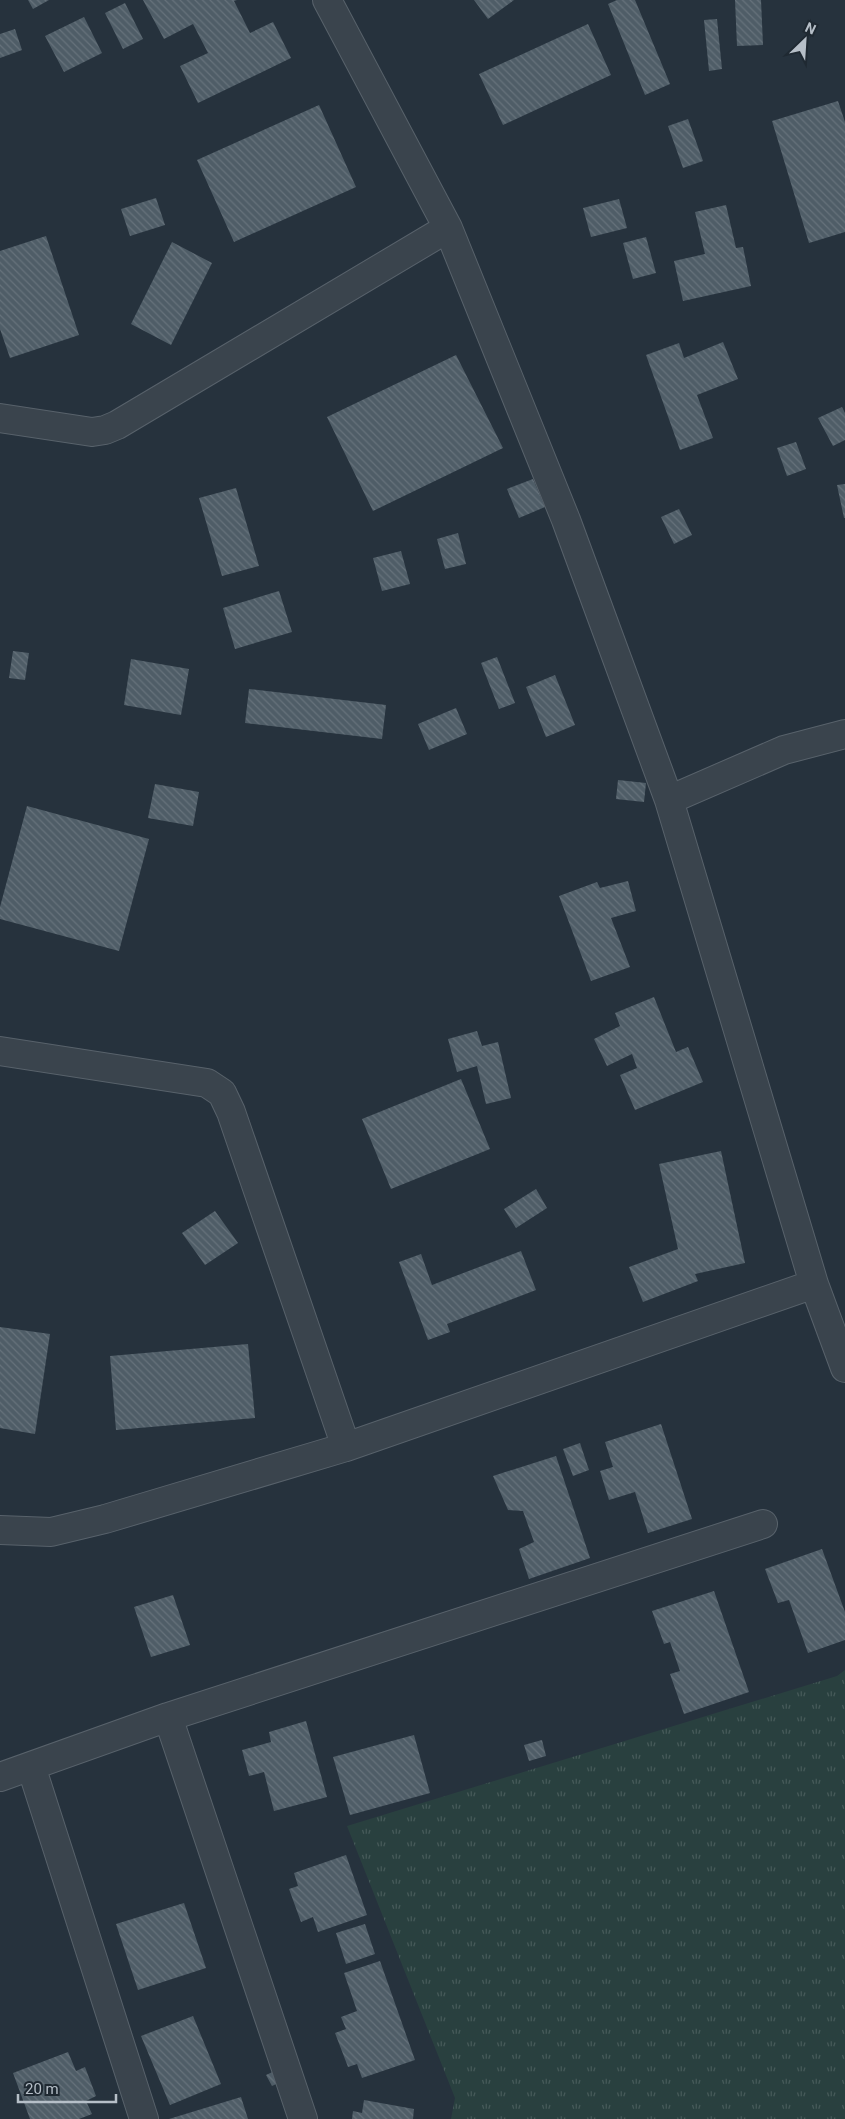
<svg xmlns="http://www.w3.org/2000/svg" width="845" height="2119" font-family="Roboto,sans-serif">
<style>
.grass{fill:url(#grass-tufts)}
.building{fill:url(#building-back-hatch)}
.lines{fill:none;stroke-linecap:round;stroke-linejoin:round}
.minor-casing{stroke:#58626b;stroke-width:30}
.minor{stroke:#3a444d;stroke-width:28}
</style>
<defs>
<pattern id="grass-tufts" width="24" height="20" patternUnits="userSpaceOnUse" patternTransform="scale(1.25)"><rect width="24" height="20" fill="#29403f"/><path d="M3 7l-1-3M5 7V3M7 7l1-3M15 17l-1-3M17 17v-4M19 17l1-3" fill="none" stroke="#465a59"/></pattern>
<pattern id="building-back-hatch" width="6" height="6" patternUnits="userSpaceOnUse" patternTransform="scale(1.25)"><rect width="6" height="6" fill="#4f5d67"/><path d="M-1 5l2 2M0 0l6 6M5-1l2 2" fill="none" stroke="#66727b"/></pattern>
</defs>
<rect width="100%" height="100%" fill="#26323d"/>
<path class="grass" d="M845,1670v449h-394l4,-21 -108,-272 490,-150z"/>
<path class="building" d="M28,0h21l-16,9z
M143,0h94l-3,1 16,32 23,-11 18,36 -93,45 -18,-37 28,-13 -15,-29 -29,15z
M474,0h40l-26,19z
M617,0h18l35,84 -25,11 -37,-91z
M735,0h26l2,45 -26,1z
M125,3l18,36 -20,10 -18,-36z
M84,17l18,36 -38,19 -19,-36z
M717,19l5,50 -13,2 -5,-51z
M588,24l23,51 -108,50 -24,-51z
M15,29l7,21 -22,8v-24z
M838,101l7,21v110l-36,11 -37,-122z
M319,105l37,82 -122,55 -37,-82z
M688,119l15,42 -20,7 -15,-42z
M156,198l9,27 -35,11 -9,-27z
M619,199l8,29 -36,9 -8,-29z
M726,205l10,43 7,-1 8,39 -68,15 -9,-40 31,-7 -10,-42z
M46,236l33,99 -69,23 -10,-29v-78z
M646,237l10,36 -23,6 -10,-36z
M172,242l40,21 -41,82 -40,-21z
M723,342l15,37 -41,16 16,43 -33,12 -34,-95 33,-12 5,15z
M456,355l47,93 -130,63 -46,-94z
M842,407l3,6v27l-12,6 -15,-28z
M796,442l10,27 -19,7 -10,-28z
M533,479l12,28 -26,11 -12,-29z
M845,484v34h-1l-7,-33z
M236,488l23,78 -37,10 -23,-78z
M679,509l13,26 -18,9 -13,-27z
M458,533l8,31 -21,5 -8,-30z
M401,551l9,33 -28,7 -9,-33z
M279,591l13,41 -57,17 -12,-41z
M13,651l16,2 -4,27 -16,-2z
M497,657l18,46 -16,6 -18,-46z
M131,659l58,10 -8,46 -57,-10z
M555,675l20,50 -29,12 -20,-50z
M249,689l137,16 -4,34 -137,-16z
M456,708l11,26 -38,16 -11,-26z
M618,780l28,3 -2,19 -28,-3z
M155,784l44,8 -6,34 -45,-8z
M27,806l122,33 -30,112 -119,-32v-12z
M628,881l8,30 -25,7 19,49 -39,14 -32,-85 38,-14 3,6z
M654,997l22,55 12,-5 15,35 -68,28 -15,-35 17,-7 -5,-14 -25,12 -13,-27 26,-13 -5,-13z
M477,1031l5,15 16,-4 13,56 -25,6 -9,-38 -20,6 -9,-33z
M461,1079l29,70 -99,40 -29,-70z
M721,1151l24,112 -50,11 3,7 -55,21 -14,-35 49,-18 -19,-85z
M536,1189l11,19 -31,20 -12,-19z
M215,1211l23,32 -33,22 -23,-32z
M521,1251l15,39 -89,34 3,8 -22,8 -29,-78 22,-8 11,31z
M0,1327l50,7 -15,100 -35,-6z
M248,1344l7,74 -139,12 -6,-74z
M661,1424l31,95 -44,14 -13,-41 -26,8 -9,-29 13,-4 -8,-25z
M580,1443l9,27 -16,6 -10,-27z
M556,1456l34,102 -61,21 -10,-30 15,-7 -11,-31 -15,-1 -15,-34z
M822,1549l23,63v28l-37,13 -19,-53 -11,3 -13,-34z
M714,1591l35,101 -65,22 -14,-40 10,-3 -10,-29 -6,2 -12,-33z
M173,1595l17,50 -39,12 -17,-50z
M306,1721l21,76 -53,14 -10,-39 -15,4 -7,-26 29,-8 -2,-10z
M414,1735l16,58 -80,22 -17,-58z
M542,1740l4,16 -17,5 -5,-16z
M346,1855l21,60 -49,17 -5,-15 -12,5 -12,-33 9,-3 -4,-13z
M184,1903l22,65 -68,22 -22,-66z
M365,1924l10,30 -29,10 -10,-31z
M380,1961l35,99 -53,18 -5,-14 -9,3 -13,-34 11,-4 -5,-12 16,-6 -13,-38z
M193,2016l28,68 -51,21 -29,-69z
M68,2052l8,19 9,-4 11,29 -10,5 6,13 -13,5h-49l-17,-46z
M281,2068l6,11 -15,7 -6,-11z
M241,2097l7,22h-79z
M364,2100l50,9 -1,10h-61l1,-8 9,2z"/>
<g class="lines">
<defs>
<path id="minor" d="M327,0l121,228 118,292 103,280 145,484 31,84
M0,418l92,14 13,-2 12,-5 331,-197
M669,800l115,-50 61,-16
M0,1051l207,32 15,10 9,19 115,335
M0,1530l51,2 54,-13 241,-72 468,-163
M168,1717l135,402
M31,1766l113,353
M0,1777l168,-60 595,-193"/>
</defs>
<use href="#minor" class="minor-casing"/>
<use href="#minor" class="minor"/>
</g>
<g transform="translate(805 40) rotate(25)" stroke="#1f2932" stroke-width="4" paint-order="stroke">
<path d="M0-4L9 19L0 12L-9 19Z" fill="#b6bfc8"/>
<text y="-8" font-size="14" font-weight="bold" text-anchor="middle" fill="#b6bfc8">N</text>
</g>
<path d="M18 2094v8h98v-8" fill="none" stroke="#b6bfc8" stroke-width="2.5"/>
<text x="25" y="2094" font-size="15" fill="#b6bfc8" stroke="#1f2932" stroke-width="4" paint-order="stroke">20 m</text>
</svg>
